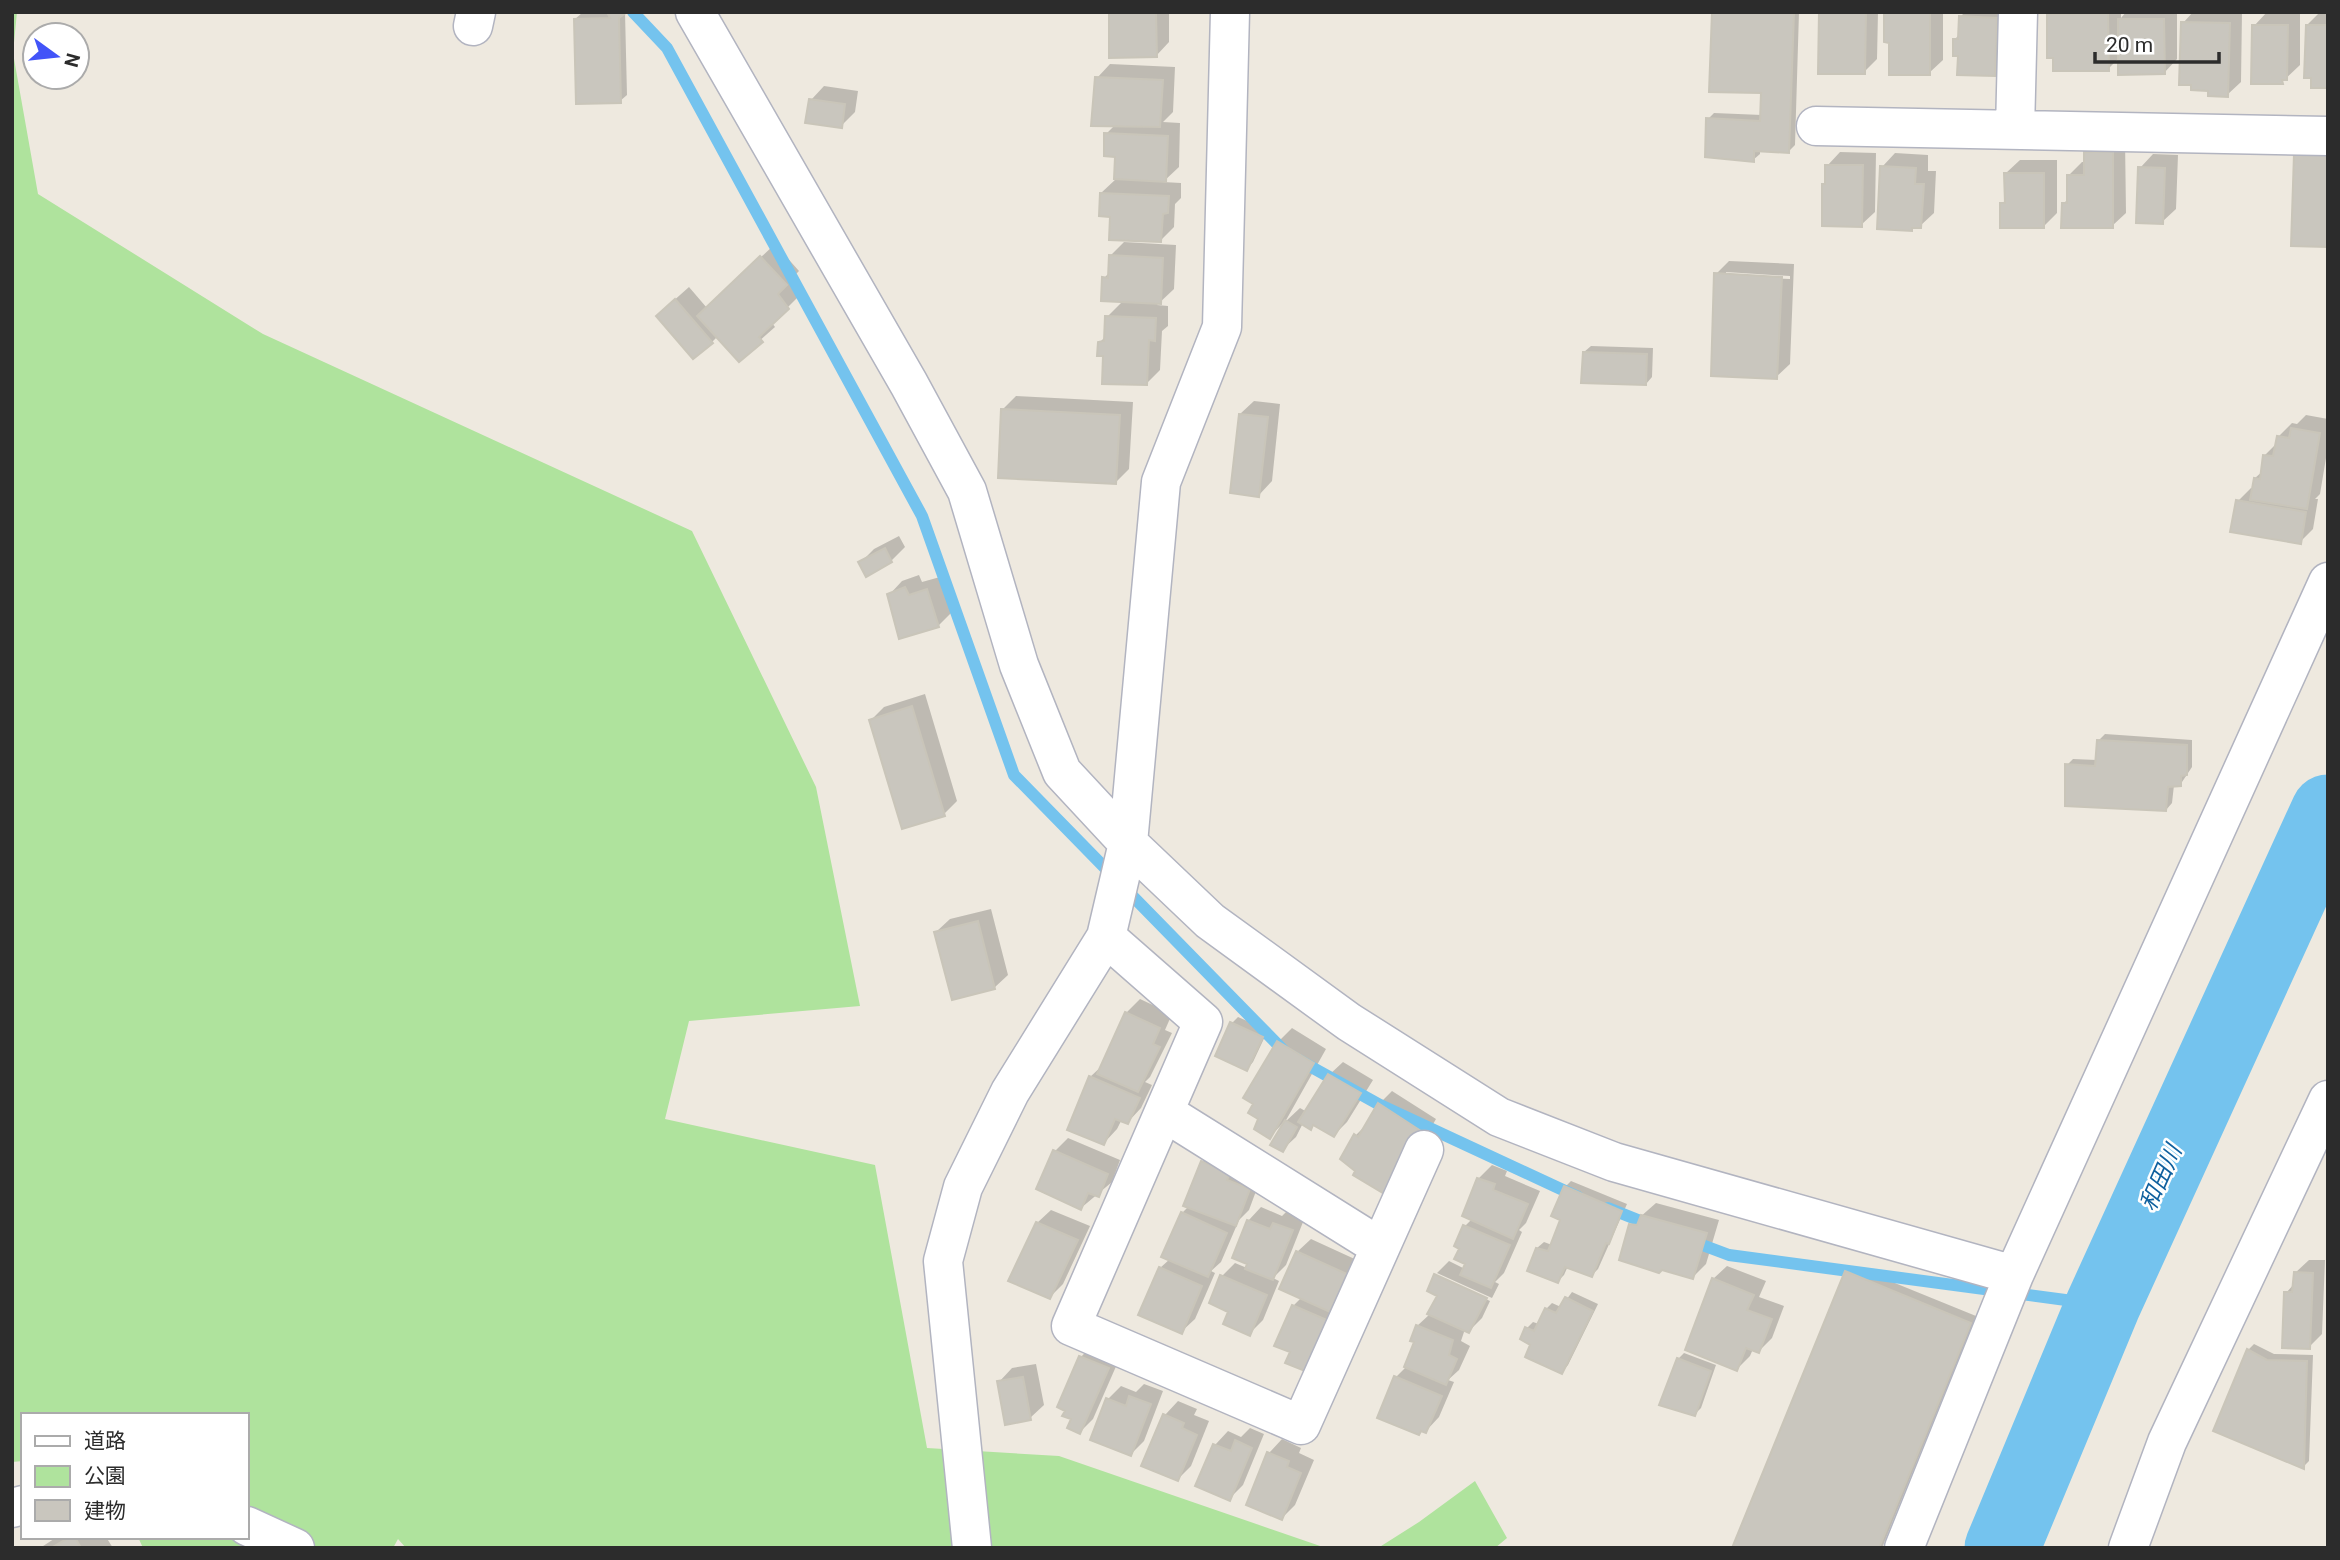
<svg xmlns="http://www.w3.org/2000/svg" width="2340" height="1560" font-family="Roboto,'Noto Sans JP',sans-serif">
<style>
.green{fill:#afe39d}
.shadow{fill:#0003;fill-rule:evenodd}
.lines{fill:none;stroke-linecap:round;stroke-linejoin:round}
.stream{stroke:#74c3ee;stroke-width:12}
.river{stroke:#74c3ee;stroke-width:75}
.building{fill:#c9c6be;stroke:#c9c5b9;stroke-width:2}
.minor-casing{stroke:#b2b4c0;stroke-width:41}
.minor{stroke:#fff;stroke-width:38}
.labels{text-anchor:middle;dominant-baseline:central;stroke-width:5;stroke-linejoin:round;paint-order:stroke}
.water-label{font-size:23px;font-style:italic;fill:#0f609e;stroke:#fff}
</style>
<rect width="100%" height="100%" fill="#eee9df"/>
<path class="green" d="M12,12h5l-4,41 25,141 225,140 429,197 124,256 44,219 -171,15 -24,98 210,46 52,283 132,8 267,92h-920l-8,-9 -5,9h-250l-5,-11h109v-122h-224v46l-11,1z
M1475,1481l32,57 -12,10h-117l41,-26z"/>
<path class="shadow" d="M625,12l2,83 -7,6 -45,-82 7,-6z
M1111,12h58v30l-13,14z
M1713,12h86l-4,133 -7,7 -28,-2v4l-7,6 -45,-41 6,-6 48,2 1,-24z
M1820,12h58l-1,47 -13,13z
M1887,12h56v48l-14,13 -38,-32z
M1965,12h44l-2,49 -13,13 -34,-19 -5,-16 4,-4 1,-18z
M2051,12h70v6l5,-6h51v47l-13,14 -44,-16 -12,12 -59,-54z
M2193,12h49l-1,70 -14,13 -44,-72z
M2267,12h33v53l-18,17 -28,-56z
M2317,12h11v74l-21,-61 13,-13z
M1110,64l65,3 -2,45 -10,10 17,1 -1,44 -16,15 18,1v15l-6,6 -1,23 -13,13 -49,-25 -11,-22 15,-14 1,-24 -11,-21 9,-9 -18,-47z
M824,86l34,5 -3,21 -14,14 -30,-26z
M2099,139h26l1,74 -14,13 -49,-22 6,-6v-23l13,-13h4v-9z
M1840,152l36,1 -1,59 -14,13 -37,-40 3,-3v-16z
M1895,153l33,2v16h8l-2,42 -14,13h-6l-3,3 -29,-62z
M2153,154l25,1 -2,54 -14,13 -22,-54z
M2020,160h37v53l-13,13 -42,-22 4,-5v-26z
M1124,242l52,3 -2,44 -17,16 11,1v20l-6,5 -2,39 -14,14 -41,-30 -5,-12 6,-6 1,-19 17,-17 -20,-22 6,-6v-16z
M775,244l24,27 -9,9 11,14 -29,29 3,4 -36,32 -21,-23 -6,6 -41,-39 18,-16 18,21z
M1729,261l65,3 -4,100 -14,13 -60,-103zM1726,272l64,4v3l-64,-3z
M1591,346l62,2 -1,29 -6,7 -62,-32z
M1016,396l117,6 -4,67 -13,13 -113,-73z
M1254,401l26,3 -8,77 -13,14 -19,-81z
M2306,415l22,4v27l-8,48 -5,5h3l-5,30 -13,13 -62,-41 13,-13h3l1,-10 8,-7 2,-16 12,-12 1,-6 14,-14 5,1z
M899,536l6,11 -14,14 -25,13 -6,-11 14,-14z
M919,575l3,7 18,-5 12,35 -14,14 -49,-31 13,-14z
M925,694l32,107 -13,13 -73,-94 13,-13z
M2105,734l87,6v27l-12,18h-6l-2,18 -6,7 -99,-45 6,-6 24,1 2,-20z
M991,909l17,66 -14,13 -58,-56 14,-13z
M1140,999l32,15 -7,16 7,3 -22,44 -5,5 7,3 -11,23 -13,14 -6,-3 -5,10 -13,14 -14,-66 13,-12 23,-52z
M1238,1017l30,13 -15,32 -6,7 -15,-46z
M1292,1028l34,21 -41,73 15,-14 7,4 22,-37 14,-13 30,18 -26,42 -13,13 -19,-11 -5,4 -7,-5 -7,14 -14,13 1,-27 -13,14 -14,-33 -11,-6 33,-56z
M1392,1091l44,28 -35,61 -45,-45 12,-12 11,-19z
M1068,1138l52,22 -8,22 -31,26 -26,-57z
M1216,1149l46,26 -13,35 -10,10 -18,42 -10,9 4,2 -20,46 -14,13 -21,-64 10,-9 12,-46 7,-7 13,-44z
M1492,1165l15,6 -2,5 35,15 -14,32 -7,7 3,2 -18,41 -9,9 4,2 -7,14 -55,-25 12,-12 16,8 2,-6 -6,-15 4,-22 7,-7 6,-40z
M1571,1181l56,23 -29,65 -6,6 -24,-9 -4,9 -6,6 -21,-33 7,-6 8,3 11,-26 2,-32z
M1656,1203l63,17 -13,44 -14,14 -61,-53z
M1261,1207l21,9 6,-6 17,7 -19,48 -13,13 6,3 -16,39 -14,14 -19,-23 -8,-35 13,-13 12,5 1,-47z
M1051,1210l39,16 -27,58 -13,13 -13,-74z
M1311,1239l48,22 -41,95 -26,-5 1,-45 9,-9 -5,-45z
M2309,1260h16l-3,74 -13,13 -23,-54 8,-9 1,-11z
M1727,1266l39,15 -7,16 25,9 -12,32 -13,13 -6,-2 -3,7 -13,13 -24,-90z
M1853,1266l123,50 -94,232h-148l113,-276z
M1442,1279l48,22 -8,17 -13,13 -4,-2 -4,12 9,5 -11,24 -11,10 6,2 -15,35 -13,14 -3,-2 -4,4 -23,-56 10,-10 11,-26v-15l13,-12 9,-19z
M1572,1292l26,12 -30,61 -6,7 -29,-28 -6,-16 6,-6 6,2 7,-15 6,-6 9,4z
M1094,1343l27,12 -28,64 -13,13 -13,-22 -8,-4 22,-49z
M2254,1344l20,10 39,1 -4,106 -6,6 -55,-117z
M1684,1353l32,12 -15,43 -6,6 -17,-55z
M1036,1364l8,41 -14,13 -31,-36 13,-14z
M1144,1384l19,7 -19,50 -13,13 -23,-55 13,-13 15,6z
M1178,1401l19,8 -3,6 15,6 -18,45 -13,13 -34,-14 21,-50z
M1250,1428l14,6 -21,51 -14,14 -14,-54 13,-14 13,6z
M1282,1439l19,9 -2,5 15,7 -19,45 -13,13 -34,-14 21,-51z
M57,1537h49l7,11h-73z"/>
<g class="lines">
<path class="stream" d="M633,12l34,36 255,468 92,259 272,278 94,52 198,92
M1608,1208l45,18
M1689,1240l40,15 374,50"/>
<path class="river" d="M2002,1548l101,-243 225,-493"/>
</g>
<path class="building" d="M607,12h20l-8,6 2,85 -45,1 -2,-85 36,-1z
M1109,12h47l1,45 -48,1z
M1712,12h82l-5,141 -35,-2v11l-49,-5 1,-39 54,3 1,-28 -52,-1z
M1819,12h47l-1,62h-47z
M1884,12l46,1v62h-41v-32l-5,-1z
M2108,13l1,58h-56v-13h-6v-44z
M1959,16l38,2 -2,58 -38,-1 1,-19h-5v-17h5z
M2118,19h46l1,55 -47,1z
M2181,22l49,1 -2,74 -20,-1v-5l-17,-1v-5h-12z
M2252,25h36l-1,55h-5l1,4h-32z
M2306,25h22v81l-1,-18h-16v-10h-7z
M1095,77l68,3 -3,47 -69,-1z
M809,99l36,5 -3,24 -37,-5z
M1104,133l64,3 -2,46 -52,-3 1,-22 -11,-1z
M2084,152h29v76h-52l1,-25h5v-28h17z
M2294,154l34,1 -1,92 -36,-1z
M1825,165h38l-1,62 -40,-1v-42h3z
M1880,166l36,2 -1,16h9l-3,44h-9v3l-35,-2z
M2138,167l27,1 -2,56 -27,-1z
M2004,173h40v55h-44v-25h5z
M1100,193l69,3 -1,17 -5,1 -2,28 -52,-2 1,-23 -11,-1z
M1109,255l54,3 -2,46 -60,-3 1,-24 6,1z
M760,256l27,29 -9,9 11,15 -30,28 4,5 -24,20 -42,-46z
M1714,273l68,4 -5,102 -66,-3z
M675,299l38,44 -20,16 -37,-43z
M1105,316l51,2 -1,23 -6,-1 -2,45 -45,-1 1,-28h-6l1,-14 6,-1z
M1583,352l64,2 -1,31 -65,-2z
M1001,409l119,6 -4,69 -118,-6z
M1239,414l29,3 -9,80 -29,-4z
M2291,428l29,5 -13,76 -57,-9 4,-22 6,1 3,-24 10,1 4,-20 12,2z
M2236,500l70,12 -5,32 -71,-12z
M885,548l7,14 -26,15 -8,-15z
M905,587l4,8 18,-6 12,38 -40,12 -12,-45z
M912,706l33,110 -43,13 -33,-109z
M2097,740l90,5v30l-6,1v10l-13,1 -2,24 -101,-5v-42l30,2z
M978,921l17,68 -43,11 -18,-68z
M1125,1012l35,16 -7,16 7,3 -22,45 -41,-18z
M1230,1022l33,15 -16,34 -32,-15z
M1277,1041l37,22 -44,76 -16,-10 4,-10 -10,-6 5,-9 -10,-6z
M1328,1074l33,19 -27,44 -21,-12 -2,5 -13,-8z
M1089,1076l51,22 -12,26 -13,-5 -11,26 -37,-15z
M1378,1103l46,30 -36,63 -35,-21 2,-4 -15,-12 14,-25 4,3z
M1285,1120l12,7 -14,25 -13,-7z
M1053,1150l55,24 -9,23 -11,-4 -7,17 -45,-21z
M1201,1161l29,12 -3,7 23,9 -14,37 -53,-20z
M1477,1178l18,6 -2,6 35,14 -15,35 -51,-23z
M1564,1186l58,25 -13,33 -3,-1 -14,34 -27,-10 -7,16 -31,-12 9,-23 12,3 12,-31 -9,-4z
M1181,1212l46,21 -19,44 -47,-20z
M1641,1215l66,18 -14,46 -31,-9 -3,3 -40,-13 10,-36 8,1z
M1247,1220l23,9 3,-6 20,7 -20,50 -28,-11 2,-5 -15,-6z
M1036,1222l42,18 -28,59 -42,-18z
M1463,1225l47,20 -19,43 -31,-13 5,-11 -11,-5 5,-10 -5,-3z
M1296,1251l51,23 -17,38 -51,-23z
M1159,1267l43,19 -20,48 -44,-19z
M1845,1271l126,52 -92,225h-147z
M2294,1272l19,1 -3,76 -28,-1 2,-56h8z
M1434,1274l53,24 -18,35 -42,-19 10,-18 -10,-5z
M1220,1275l47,20 -17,41 -27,-12 5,-12 -19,-9z
M1712,1278l42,17 -7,15 25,9 -13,34 -13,-5 -9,23 -52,-21z
M1565,1297l28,14 -31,63 -37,-17 5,-12 -10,-6 5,-12 9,4 11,-23 11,5z
M1292,1305l35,15 -22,51 -20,-8 5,-11 -16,-6z
M1416,1325l37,15 -4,15 8,4 -11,26 -42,-18 10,-25 -4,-1z
M2247,1349l20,11 40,1 -3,108 -91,-38z
M1079,1356l30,12 -29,66 -13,-6 4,-9 -9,-3 3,-5 -8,-4z
M1677,1358l34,13 -16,45 -36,-11z
M1394,1376l48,20 -16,37 -5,-2 -2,4 -42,-17z
M1023,1377l8,43 -26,5 -8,-44z
M1129,1396l22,8 -20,52 -41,-16 16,-42 20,8z
M1163,1414l21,9 -2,5 15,7 -19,46 -37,-15z
M1235,1440l17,8 -22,53 -35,-15 18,-42 18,7z
M1267,1452l22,9 -2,6 14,6 -19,47 -36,-15z
M70,1537h5l6,11h-30z"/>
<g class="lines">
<defs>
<path id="minor" d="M695,12l214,372 58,107 52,174 43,107 66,71 82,78 139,101 150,95 115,45 400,113
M473,26l3,-14
M1816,126l512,10
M2015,130l3,-118
M1106,937l97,85 -132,304 230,99 123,-275
M1164,1112l216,135
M12,1508l11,-3
M247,1526l48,22
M972,1548l-29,-287 20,-74 47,-95 96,-155 22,-94 33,-361 61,-155 8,-315
M1904,1548l110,-273 314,-693
M2128,1548l39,-106 161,-342"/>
</defs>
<use href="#minor" class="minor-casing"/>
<use href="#minor" class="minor"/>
</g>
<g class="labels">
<g class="water-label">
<text transform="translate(2161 1178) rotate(-66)">和田川</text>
</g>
</g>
<rect width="2340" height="1560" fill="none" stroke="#2c2c2c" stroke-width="28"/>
<rect x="21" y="1413" width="228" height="126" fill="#ffffff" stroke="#ababab" stroke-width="2"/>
<rect x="35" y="1436" width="35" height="10" fill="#ffffff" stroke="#ababab" stroke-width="2"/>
<text x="84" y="1448" font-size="21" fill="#2c2c2c">道路</text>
<rect x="35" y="1466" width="35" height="21" fill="#afe39d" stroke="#ababab" stroke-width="2"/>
<text x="84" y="1483" font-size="21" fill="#2c2c2c">公園</text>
<rect x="35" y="1500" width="35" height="21" fill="#c9c6be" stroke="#ababab" stroke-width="2"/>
<text x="84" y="1518" font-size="21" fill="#2c2c2c">建物</text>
<g transform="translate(56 56) rotate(105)"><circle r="33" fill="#ffffff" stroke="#ababab" stroke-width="2"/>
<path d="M0-5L12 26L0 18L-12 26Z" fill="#4254f8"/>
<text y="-10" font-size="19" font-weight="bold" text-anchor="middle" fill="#2c2c2c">N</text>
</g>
<path d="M2095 52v10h124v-10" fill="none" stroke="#2c2c2c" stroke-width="3.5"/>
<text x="2106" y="52" font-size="21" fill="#2c2c2c" stroke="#ffffff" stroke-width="5" paint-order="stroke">20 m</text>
</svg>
